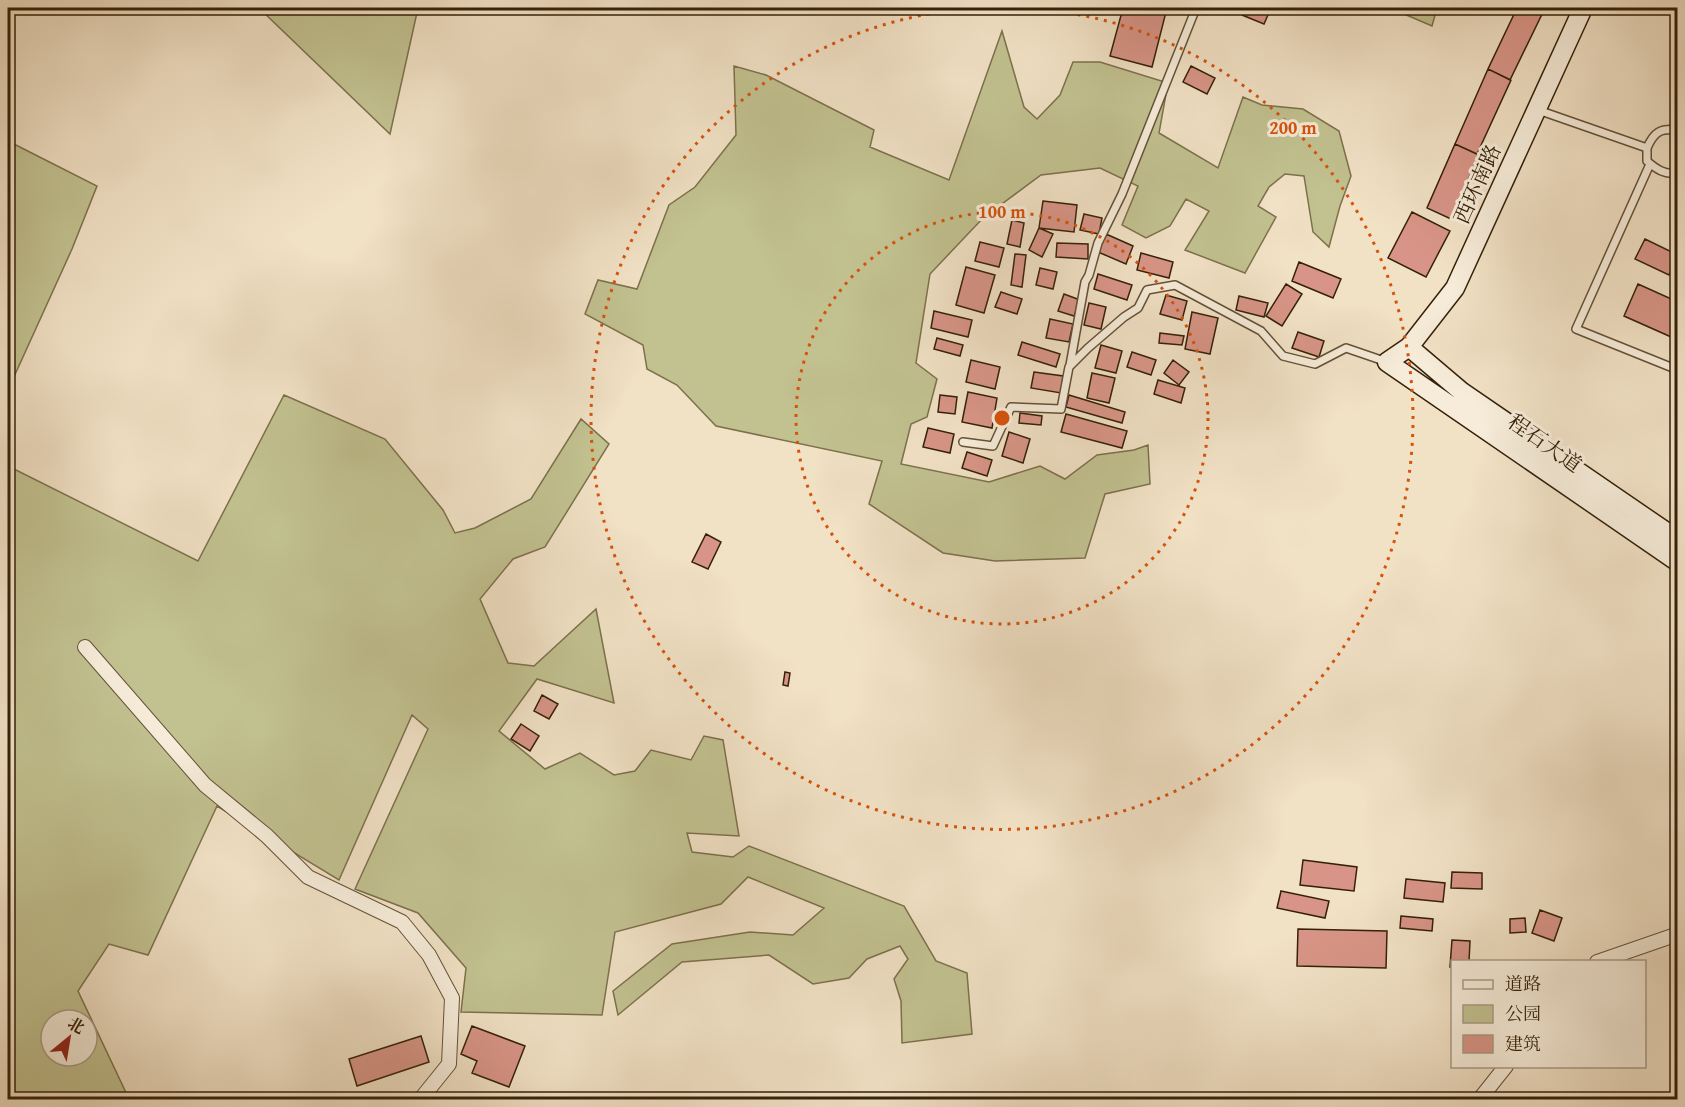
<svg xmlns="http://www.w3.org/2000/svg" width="1685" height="1107" font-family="'Gentium Book Plus','Noto Serif SC',serif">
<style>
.green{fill:#c2c190;stroke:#7c714c;stroke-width:1.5;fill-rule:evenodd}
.building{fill:#d89587;stroke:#352109;stroke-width:1.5}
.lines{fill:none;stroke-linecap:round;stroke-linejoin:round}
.lane-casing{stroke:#645138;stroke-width:10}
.street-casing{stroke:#645138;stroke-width:16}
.secondary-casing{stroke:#352109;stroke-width:21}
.path{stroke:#352109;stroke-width:2;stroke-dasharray:4.5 3;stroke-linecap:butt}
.lane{stroke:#f6ecd9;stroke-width:7}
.street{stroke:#f6ecd9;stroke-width:14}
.secondary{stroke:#f6ecd9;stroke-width:18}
.ring{fill:none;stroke:#d6530c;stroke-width:3;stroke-dasharray:3 6}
.labels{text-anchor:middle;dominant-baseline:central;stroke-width:6;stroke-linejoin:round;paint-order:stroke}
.street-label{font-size:21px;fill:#352109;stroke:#f6ecd9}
.centre{fill:#d6530c;stroke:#f6ecd9;stroke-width:3}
.ring-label{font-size:18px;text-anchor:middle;font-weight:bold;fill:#d6530c;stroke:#f6ecd9;stroke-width:6;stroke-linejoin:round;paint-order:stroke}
</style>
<rect width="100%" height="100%" fill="#f1e1c5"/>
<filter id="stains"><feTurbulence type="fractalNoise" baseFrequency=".00333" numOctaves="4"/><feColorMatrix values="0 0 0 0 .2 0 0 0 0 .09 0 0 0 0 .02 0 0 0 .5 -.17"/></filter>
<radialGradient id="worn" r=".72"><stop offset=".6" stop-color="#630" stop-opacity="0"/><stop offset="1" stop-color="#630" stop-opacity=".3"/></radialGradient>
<path class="green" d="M259,8h159l-28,126z
M1390,8h47l-5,18z
M1002,31l22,76 13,12 23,-24 13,-33h27l68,21 -9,50 59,35 25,-71 19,8 41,4 36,22 12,45 -11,30 -11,41 -16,-15 -9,-56 -19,-2 -16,13 -11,19 18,11 -31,56 -60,-23 24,-39 -23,-12 -16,27 -24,12 -24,-13 16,-39 -38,-18 -59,7 -58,43 -53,56 -14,89 21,16 -10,38 -16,7 -10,40 88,18 51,-16 25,13 32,-24 37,-5 14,-5 2,39 -45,10 -20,64 -90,3 -52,-8 -74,-49 13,-43 -166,-35 -39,-41 -30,-16 -4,-24 -58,-31 13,-34 39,9 32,-84 26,-18 41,-52 -2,-69 32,9 108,55 -4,17 79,33z
M8,141l89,45 -25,63 -64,141z
M284,395l101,44 58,71 12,23 20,-5 56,-29 50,-80 28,25 -64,103 -32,12 -33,40 28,64 26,3 62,-57 18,94 -77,-24 -38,52 46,38 35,-16 34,22 21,-4 16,-21 40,10 13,-24 19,4 16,96 -52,-3 5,19 41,5 16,-11 155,60 32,55 31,12 5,61 -70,9 -1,-42 -7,-22 14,-20 -8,-13 -33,13 -18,19 -36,6 -44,-29 -87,7 -64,53 -5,-24 59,-47 78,-12 43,3 31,-27 -76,-31 -27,27 -106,28 -13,83 -141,-3 5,-44 -48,-55 -63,-24 73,-160 -16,-14 -73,165 -122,-74 -69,149 -39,-11 -31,47 51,108h-121v-633l190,95zM51,1020h36v36h-36z"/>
<path class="building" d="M1123,8h44l-15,59 -42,-11z
M1245,8h26l-7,16 -22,-9z
M1517,8h28l-35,72 -22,-11z
M1191,66l24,12 -8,16 -24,-12z
M1488,69l23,11 -34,74 -22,-10z
M1455,144l24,11 -28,64 -24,-11z
M1043,201l34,4 -3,27 -35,-4z
M1412,212l38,19 -24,46 -38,-19z
M1084,214l18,4 -3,16 -19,-4z
M1012,220l12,3 -4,24 -13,-3z
M1039,228l14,6 -11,23 -13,-7z
M1106,234l27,12 -7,18 -28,-12z
M1645,239l33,16 -9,20 -34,-16z
M980,242l24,6 -5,19 -24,-6z
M1057,243l31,1v15l-32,-2z
M1141,253l32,9 -4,16 -32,-8z
M1015,254l11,1 -4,32 -11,-2z
M1299,262l42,17 -8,19 -41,-17z
M966,267l29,8 -11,38 -28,-8z
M1040,268l17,4 -4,17 -17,-4z
M1098,274l34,11 -5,15 -33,-11z
M1286,284l16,10 -20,32 -16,-10z
M1638,284l40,18v38l-54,-24z
M1001,292l21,7 -5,15 -22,-7z
M1064,294l16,6 -6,16 -16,-5z
M1166,295l21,6 -5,19 -22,-6z
M1239,296l29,7 -4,14 -28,-7z
M1089,303l17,4 -5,22 -17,-4z
M934,311l38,9 -4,17 -37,-9z
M1192,312l26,6 -8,36 -25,-5z
M1050,319l23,5 -4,18 -23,-4z
M1298,332l26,9 -5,16 -27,-9z
M1160,333l24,3 -2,9 -23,-2z
M937,338l26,7 -3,11 -26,-7z
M1022,342l38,12 -4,13 -38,-12z
M1101,345l21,6 -6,22 -21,-5z
M1132,352l24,8 -5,15 -24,-8z
M971,360l29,7 -5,22 -29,-7z
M1173,360l16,12 -10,13 -15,-12z
M1034,372l29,4 -2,17 -30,-5z
M1092,373l23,5 -6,25 -22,-5z
M1158,380l27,8 -4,15 -27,-9z
M968,392l29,6 -5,30 -30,-6z
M940,395l17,2 -2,17 -17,-2z
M1069,395l56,17 -3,11 -56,-16z
M1020,413l22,3 -1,9 -22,-2z
M1066,414l61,17 -5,17 -61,-16z
M928,428l26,6 -4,19 -27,-6z
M1009,432l21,7 -7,24 -21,-7z
M967,452l25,8 -5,16 -25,-8z
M706,534l15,8 -13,27 -16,-7z
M785,672l5,1 -2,13 -5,-1z
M542,695l16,9 -9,15 -15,-8z
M521,724l18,12 -9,15 -19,-12z
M1303,860l54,7 -3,24 -54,-6z
M1452,872l30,1v16l-31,-1z
M1406,879l39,4 -2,19 -39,-4z
M1281,891l48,10 -4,17 -48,-10z
M1540,910l22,8 -8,23 -22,-8z
M1401,916l32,3 -1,12 -32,-3z
M1525,918l1,14 -16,1v-14z
M1298,929l89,2 -1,37 -89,-2z
M1452,940l18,1 -1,21h-17v5h-2z
M472,1026l53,20 -16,41 -37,-14 5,-12 -16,-7z
M421,1036l8,26 -72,24 -8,-27z"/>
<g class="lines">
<defs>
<path id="lane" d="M1538,110l109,38c7,-16 13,-20 31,-18
M1647,148v13c9,8 19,15 31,11
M1650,164l-74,165 102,41
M1070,365l15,-83 4,-7 9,-32 24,-49 74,-186
M963,442l30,4 18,-39 50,2 8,-42 19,-19 36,-31 14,-9 9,-18 28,-5 86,46 22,25 32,8 31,-16 41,14"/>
<path id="street" d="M85,647l120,138 62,51 41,41 94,45 27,33 23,43 -3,66 -29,36
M1597,962l81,-28
M1479,1100l27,-34"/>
<path id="secondary" d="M1583,8l-128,280 -46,59 -22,15 291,200
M1409,347l53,45 216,148"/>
</defs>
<use href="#lane" class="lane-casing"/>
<use href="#street" class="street-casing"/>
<use href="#secondary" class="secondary-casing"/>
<path class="path" d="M1059,8l8,2 5,-2"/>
<use href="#lane" class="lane"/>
<use href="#street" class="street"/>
<use href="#secondary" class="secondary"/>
</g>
<g class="ring">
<circle cx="1002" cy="418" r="206"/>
<path d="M1024 8A411 411 0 1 1 980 8"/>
</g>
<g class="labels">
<g class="street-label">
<text transform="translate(1477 184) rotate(-66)">西环南路</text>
<text transform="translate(1545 443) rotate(35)">程石大道</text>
</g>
</g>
<circle cx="1002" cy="418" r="9" class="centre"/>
<g class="ring-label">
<text x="1293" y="134">200 m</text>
<text x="1002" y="218">100 m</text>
</g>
<rect width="1685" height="1107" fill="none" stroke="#f1e1c5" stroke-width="30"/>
<rect x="9" y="9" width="1667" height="1089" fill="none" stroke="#352109" stroke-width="3"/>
<rect x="15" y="15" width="1655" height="1077" fill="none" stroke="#352109" stroke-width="1.5"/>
<rect x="1451" y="960" width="195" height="108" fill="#f6ecd9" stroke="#a99b86" stroke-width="1.5"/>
<rect x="1463" y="980" width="30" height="9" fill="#f6ecd9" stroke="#a99b86" stroke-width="1.5"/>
<text x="1505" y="990" font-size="18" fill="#352109">道路</text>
<rect x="1463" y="1005" width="30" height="18" fill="#c2c190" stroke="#a99b86" stroke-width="1.5"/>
<text x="1505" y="1020" font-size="18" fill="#352109">公园</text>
<rect x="1463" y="1035" width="30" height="18" fill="#d89587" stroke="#a99b86" stroke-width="1.5"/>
<text x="1505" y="1050" font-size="18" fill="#352109">建筑</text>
<g transform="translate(69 1038) rotate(30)"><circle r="28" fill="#f6ecd9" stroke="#a99b86" stroke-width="1.5"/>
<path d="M0-4.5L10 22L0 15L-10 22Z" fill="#8f2418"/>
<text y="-9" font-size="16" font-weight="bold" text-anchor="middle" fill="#352109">北</text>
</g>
<rect width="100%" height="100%" filter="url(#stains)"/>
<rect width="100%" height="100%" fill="url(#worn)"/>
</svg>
